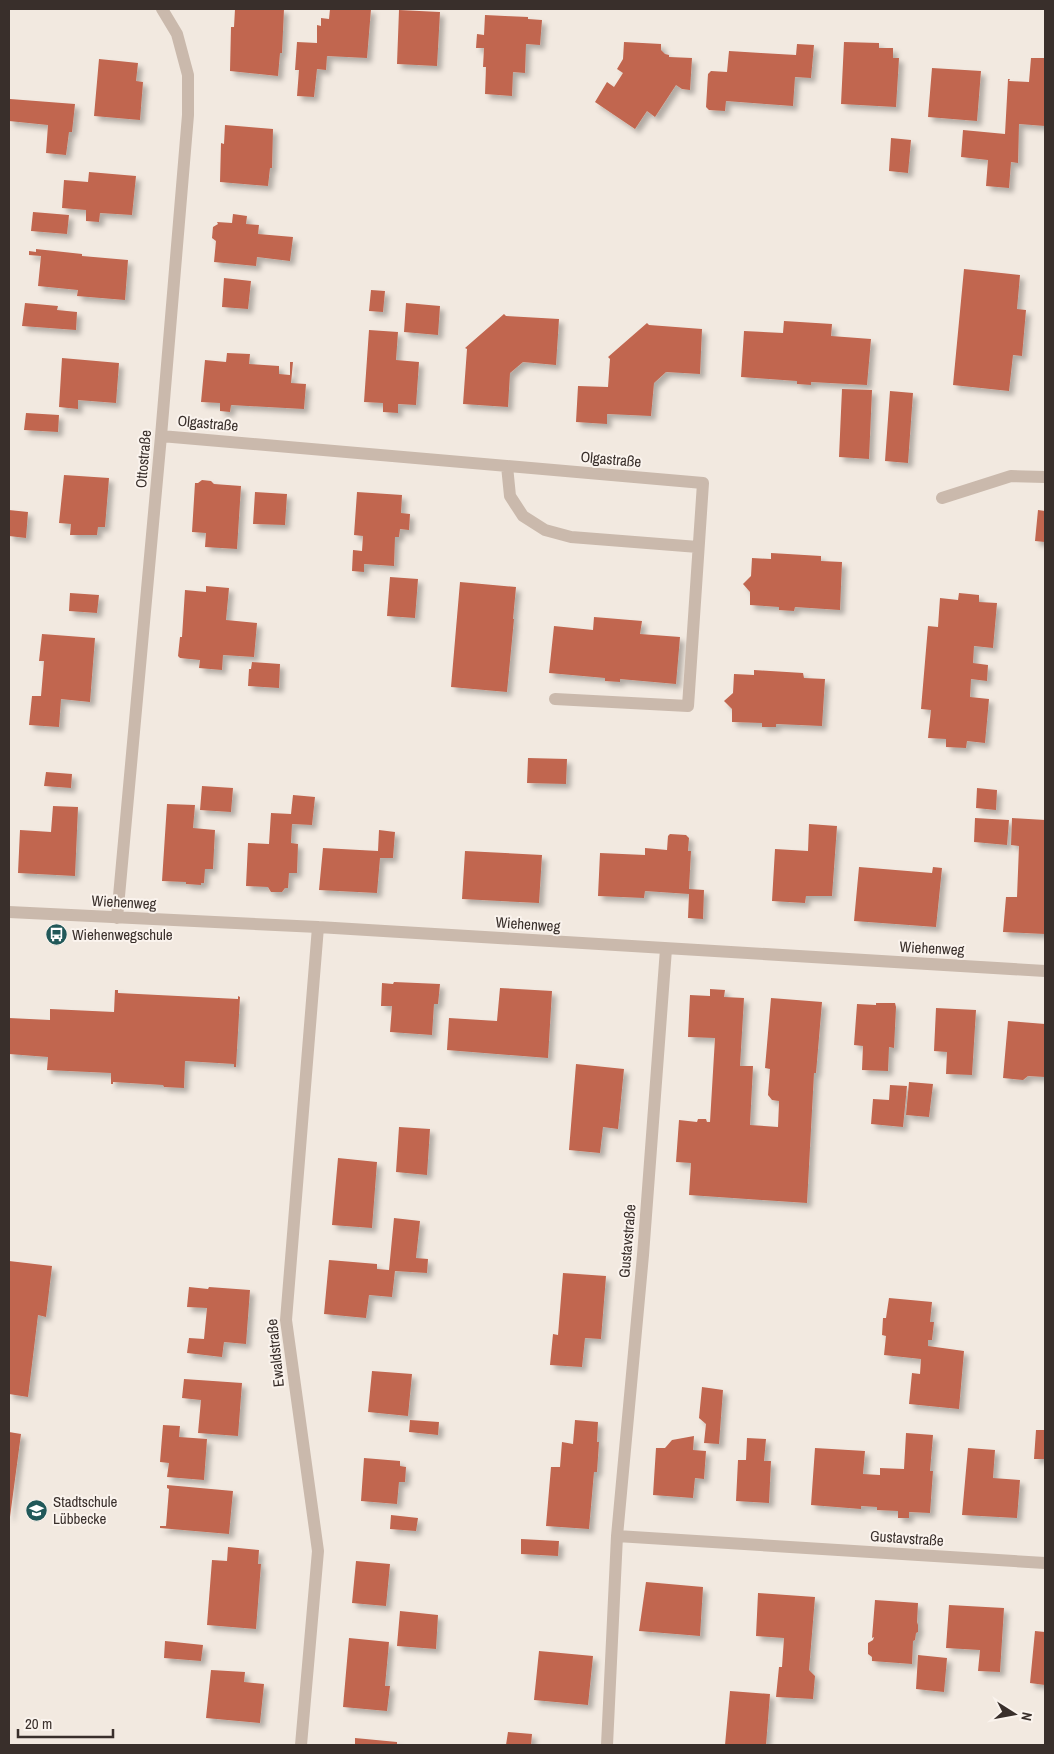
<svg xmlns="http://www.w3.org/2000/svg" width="1054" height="1754" font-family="'Archivo Narrow',sans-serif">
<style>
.building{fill:#c1664f;filter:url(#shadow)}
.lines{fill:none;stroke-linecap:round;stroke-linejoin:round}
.minor{stroke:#cab9ac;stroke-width:12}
.labels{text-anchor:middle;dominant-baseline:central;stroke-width:4;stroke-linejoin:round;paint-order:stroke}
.street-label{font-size:15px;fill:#392f2b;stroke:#faf3ed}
.poi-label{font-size:15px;fill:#392f2b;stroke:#faf3ed;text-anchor:start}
</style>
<defs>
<filter id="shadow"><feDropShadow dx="4.5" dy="4.5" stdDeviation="2.5" flood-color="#0004"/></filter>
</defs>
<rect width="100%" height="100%" fill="#f2e9e0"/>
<path class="building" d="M235,9h49l-2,44h-2l-2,23 -48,-5 1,-44h3z
M330,9h41l-4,49 -40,-2 -1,14 -9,-1 -3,28 -17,-1 2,-26h-4l2,-28 20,1v-18l4,1v-8l8,1z
M399,10l41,2 -3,54 -40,-2z
M485,15l43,2v2l14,1 -2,25 -14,-1 -1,29 -12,-1 -1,24 -27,-2 1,-27h-3l1,-19h-8l1,-14 7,1z
M624,42l37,2v6l4,4 4,1v2l23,1 -2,32 -8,-1 -6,-4 -21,32 -8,-6 -12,18 -40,-27 12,-20 7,5 9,-14 -6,-4 6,-10z
M844,42l35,1v5h14v10h6l-3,49 -55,-3z
M797,44l17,1 -3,33 -16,-1 -2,29 -67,-5 -1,10 -16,-1 -3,-3 2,-33 3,-3 16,1 2,-21 67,4z
M1031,58h14v68l-26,-2 -1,39 -7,-1 -2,26 -23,-2 2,-26 -27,-3 2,-27 42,4 3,-55h2l-1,2 20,1z
M99,59l39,4 -2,18 7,1 -3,38 -46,-4z
M932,68l49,3 -4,50 -49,-4z
M10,99l65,5 -3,28h-3l-3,23 -20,-2 2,-28 -39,-4z
M225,125l48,4 -1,39h-2l-2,18 -48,-4 1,-39 3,1z
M891,138l20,2 -3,33 -19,-2z
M89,172l47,4 -4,39 -32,-2 -1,9 -13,-1v-11l-24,-2 2,-28 24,2z
M33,212l36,3 -2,19 -36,-3z
M233,214l14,2 -1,8 13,1 -1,9 35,3 -3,24 -33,-4 -1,9 -42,-4 2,-21 -4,-3 1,-11 5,-3 -1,-2 15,1z
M36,249l46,5v2l46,4 -3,40 -48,-4 1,-6 -40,-4 3,-30 -12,-1v-4l7,1z
M964,269l56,6 -3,34 9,1 -4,46 -9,-1 -4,36 -56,-6z
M224,278l27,3 -3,28 -26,-2z
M371,290l14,1 -2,21 -14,-1z
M25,303l33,3 -1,4 20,2 -1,18 -54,-4z
M406,303l34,3 -2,29 -34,-3z
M504,314l2,2 53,3 -3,46 -33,-3 -13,11 -2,34 -45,-3 4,-55 -2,-1z
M784,321l48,3 -1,12 40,3 -4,46 -56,-3v3l-14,-1v-3l-56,-4 3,-46 39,2z
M647,323l2,2 53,4 -2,45 -34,-2 -12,11 -3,33 -44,-2v10l-31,-2 2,-36 30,1 2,-28 -2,-2z
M369,330l29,2 -2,28 23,2 -3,43 -18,-1v9l-15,-1v-9l-19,-1z
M227,353l23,1 -1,10 30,2v8l11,1v-13h3l-2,21 15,1 -2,25 -73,-4 -1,7 -10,-1v-8l-19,-1 4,-42 21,2z
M62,358l57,5 -3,40 -38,-3v9l-19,-2z
M842,389l30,1 -3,69 -30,-2z
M890,391l23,2 -5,70 -23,-2z
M26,413l33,2 -1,17 -34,-2z
M64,475l45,3 -4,49h-7l-1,8h-27l1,-11 -12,-1z
M202,480l9,1 3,3 27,2 -4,63 -32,-2 1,-14 -14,-1 3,-49h3z
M255,492l32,2 -2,31 -32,-1z
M357,492l45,3 -1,18 9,1 -1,16 -9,-1 -1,8h-4l-1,29 -30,-2v8l-12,-1 1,-21 9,1 1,-15 -9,-1z
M9,510l19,2 -2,26 -17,-2z
M1038,510l7,1v31l-10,-1z
M771,553l50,3v5l21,1 -2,48 -45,-3 -1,4 -15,-1v-3l-29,-2v-13l-7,-8 8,-8 1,-18 19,1z
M390,577l28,2 -3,39 -28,-2z
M460,582l56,5 -3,32h1l-7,73 -56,-5z
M206,586l23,2 -3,32 31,3 -3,34 -31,-2 -1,15 -23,-2 1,-8 -20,-2 -2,-2 2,-19h2l3,-47 21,2z
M70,593l29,2 -2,18 -28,-2z
M959,593l20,2v7l18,1 -4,45 -19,-2 -1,17 15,2 -1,16 -16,-2 -1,18 19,2 -4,44 -18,-2 -1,7 -20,-1v-8l-18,-1 3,-28 -10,-1 7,-83 10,1 2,-29 18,2z
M594,617l48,4 -2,13 40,3 -4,47 -56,-5v3l-15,-1v-3l-56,-5 5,-47 39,4z
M42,634l53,4 -5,64 -29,-3 -2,28 -30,-2 3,-29h9l3,-35h-5z
M252,662l28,2 -1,24 -31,-2 1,-17h2z
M754,670l49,3 1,5 21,1 -3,47 -46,-2v3h-14v-4l-30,-1v-13l-8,-8 9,-8 1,-19 20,1z
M528,758l39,1 -1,25 -39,-1z
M46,772l26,2 -1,14 -27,-2z
M202,786l31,2 -2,24 -31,-2z
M977,788l20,2 -1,20 -20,-2z
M293,795l22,2 -3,28 -20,-1 -1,19 7,1 -1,29h-8l-1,15h-3l-3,4h-11l-3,-5 -22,-1 2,-43 21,1 2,-31 20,1z
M167,804l28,1 -2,23 22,2 -2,39h-8l-1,14h-3v2l-15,-1v-2l-24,-1z
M53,806l25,1 -3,69 -57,-3 2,-43 31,2z
M975,818l34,2 -2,25 -33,-3z
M1012,818l33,2v114l-42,-2 3,-35h11l2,-51 -8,-1z
M809,824l28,2 -5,70h-26l-1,7 -33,-2 3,-52 33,2z
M379,830l16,2 -2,26h-13l-3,35 -58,-3 4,-42 55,3z
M670,834l16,1 3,3 -1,13h3l-2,38 15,1 -1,29 -15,-1 1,-24 -44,-3 -1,7 -46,-2 2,-43 45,2v-7l22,2 1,-14z
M465,851l77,4 -3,48 -77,-4z
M859,867l73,6 1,-6 9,1 -6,59 -82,-6z
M394,982l46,2 -2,20h-4l-2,31 -42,-3 2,-26h-11l1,-23 11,1z
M500,988l52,3 -4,67 -101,-8 2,-32 48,3z
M710,989l15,1 -1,7 20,1 -4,68h13l-3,59 28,2 1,-24v-2l-7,-1 -4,-5 2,-26 -5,-1 6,-70 51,4 -6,71h-2l-7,130 -118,-8 2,-32 -15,-1 3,-42 18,2 1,-3h8l1,3h3l5,-84 -27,-1 2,-42 20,1z
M115,990h3v3l120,6v-3l2,1 -4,70h-2v-3l-49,-3 -1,27 -20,-1 -1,-2 -50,-3v2h-2v-11l-64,-3 1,-13 -39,-3v-36l41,2v-11l64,3z
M876,1003h19l1,4 -2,41 -5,-1 -1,24 -26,-1 1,-24 -9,-1 3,-41 19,1z
M936,1008l40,2 -4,65 -26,-1 1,-22 -13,-1z
M1008,1021l37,3v53l-17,-1 -5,4 -20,-2z
M576,1064l48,5 -6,60 -15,-2 -3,26 -31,-3z
M909,1082l24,2 -4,33 -23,-2z
M890,1085l17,1 -4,41 -32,-3 2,-25 16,1z
M399,1127l31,2 -3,46 -31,-3z
M338,1158l39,4 -5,66 -40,-3z
M394,1218l26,3 -4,37 12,1 -1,14 -32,-2 -3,26 -23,-2 -3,23 -42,-4 5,-54 48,4v5l12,1z
M9,1261l43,5 -6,51 -8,-2 -10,82 -19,-3z
M563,1273l43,3 -5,63 -16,-1 -3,29 -32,-2 3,-31 5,1z
M189,1287l19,2 1,-2 41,3 -4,54 -22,-2 -2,15 -35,-4 2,-15 15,1 3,-31 -20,-1z
M889,1298l43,4 -2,20h4l-2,18h-4v6l36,5 -5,58 -50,-5 3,-31 8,1 1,-15 -37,-4 2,-19 -4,-1 1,-17h3z
M372,1371l40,3 -4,42 -40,-4z
M184,1379l58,4 -4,53 -40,-3 3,-33 -19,-2z
M702,1387l21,3 -4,54 -15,-1 2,-19 -7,-6z
M410,1420l29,2 -1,13 -29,-3z
M575,1420l23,2 -1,20h2l-2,30h-3l-5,57 -43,-3 5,-59h9l2,-25 11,2z
M163,1425l17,1 -1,11 28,2 -3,41 -37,-3 2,-14 -9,-1z
M1036,1430h9v29h-11z
M9,1432l12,2 -11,83h-1z
M906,1433l27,2 -3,36h3l-3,42 -21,-1v6h-11v-7l-21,-1v-3l-16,-1v3l-50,-4 4,-57 50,3 -2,23 17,1v-7l24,1z
M694,1436l-1,14 13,1 -2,28 -9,-1 -2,20 -40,-3 3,-47h9l7,-8z
M747,1438l19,1 -2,22h7l-2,42 -33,-2 2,-41h8z
M968,1448l27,2 -2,28 27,2 -3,38 -55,-3z
M364,1458l36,3v5l6,1 -1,15h-6l-2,22 -36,-3z
M167,1485l66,6 -4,43 -69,-6v-2h6l3,-37 -2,-1z
M391,1515l27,3 -2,13 -26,-2z
M521,1539l38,2 -1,15 -37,-2z
M228,1547l31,3 -1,14h3l-5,65 -49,-4 5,-65 15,1z
M356,1561l34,3 -4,42 -34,-3z
M646,1582l57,5 -3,49 -61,-5z
M758,1593l57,4 -6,73 6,6 -2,23 -37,-2 3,-30h3l2,-29 -28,-2z
M875,1600l43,3 -1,19 1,3v7l-2,1 -1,7 -2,1 -1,23 -40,-3v-4l-4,-3v-11l5,-3 1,-3 -2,1z
M949,1605l55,3 -4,64 -22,-1 2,-21 -34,-2z
M400,1611l38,4 -2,34 -39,-3z
M1035,1631l10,1v53l-15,-2z
M349,1638l40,4 -4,44h5l-3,25 -44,-4z
M165,1641l38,4 -2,16 -37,-3z
M539,1651l54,5 -5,49 -54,-5z
M918,1655l29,3 -3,34 -28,-3z
M211,1670l34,2 -1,10 20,2 -4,39 -54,-5z
M730,1691l40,3 -4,51h-41z
M508,1732l24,2 -1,11h-25z
M355,1738l42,4v3h-42z"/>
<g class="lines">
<path class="minor" d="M161,436l542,47 -15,223 -133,-7
M507,466l3,30 13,20 22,14 26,7 127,10
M942,498l69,-22 34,1
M9,912l309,15 727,44
M117,918l44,-482 27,-321v-40l-11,-41 -15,-25
M666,949l-23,306 -26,281 428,27
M301,1745l17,-194 -32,-231 32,-393
M607,1745l10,-209"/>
</g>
<defs>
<symbol id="bus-disc" viewBox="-11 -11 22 22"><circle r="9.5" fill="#215859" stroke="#faf3ed"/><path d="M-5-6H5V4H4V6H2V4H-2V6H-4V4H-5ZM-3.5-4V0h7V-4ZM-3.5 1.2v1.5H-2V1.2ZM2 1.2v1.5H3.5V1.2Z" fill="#fff"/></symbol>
<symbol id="school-disc" viewBox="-11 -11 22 22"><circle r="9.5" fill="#215859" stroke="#faf3ed"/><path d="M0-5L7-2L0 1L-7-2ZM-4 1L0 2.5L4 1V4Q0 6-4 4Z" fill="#fff"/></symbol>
</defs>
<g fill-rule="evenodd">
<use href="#bus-disc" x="44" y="922" width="25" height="25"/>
<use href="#school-disc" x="24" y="1498" width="25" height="25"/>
</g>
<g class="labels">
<g class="street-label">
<text transform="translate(208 423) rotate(5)">Olgastraße</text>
<text transform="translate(143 459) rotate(-85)">Ottostraße</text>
<text transform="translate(611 459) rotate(5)">Olgastraße</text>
<text transform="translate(124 902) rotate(3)">Wiehenweg</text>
<text transform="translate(528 924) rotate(4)">Wiehenweg</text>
<text transform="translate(932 948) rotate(3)">Wiehenweg</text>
<text transform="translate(627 1241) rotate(-85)">Gustavstraße</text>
<text transform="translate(275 1353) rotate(-96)">Ewaldstraße</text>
<text transform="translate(907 1538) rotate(4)">Gustavstraße</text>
</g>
<g class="poi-label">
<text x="72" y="934">Wiehenwegschule</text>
<text x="53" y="1501">Stadtschule<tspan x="53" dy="17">Lübbecke</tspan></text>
</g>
</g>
<rect width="1054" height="1754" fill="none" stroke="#392f2b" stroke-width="20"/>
<g transform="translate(1014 1714) rotate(101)" stroke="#faf3ed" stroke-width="4" paint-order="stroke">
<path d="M0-4L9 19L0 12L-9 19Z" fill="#392f2b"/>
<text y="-8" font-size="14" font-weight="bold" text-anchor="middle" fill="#392f2b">N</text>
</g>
<path d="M18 1729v8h95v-8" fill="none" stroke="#392f2b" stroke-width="2.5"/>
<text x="25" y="1729" font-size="15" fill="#392f2b" stroke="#faf3ed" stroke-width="4" paint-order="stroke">20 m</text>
</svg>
